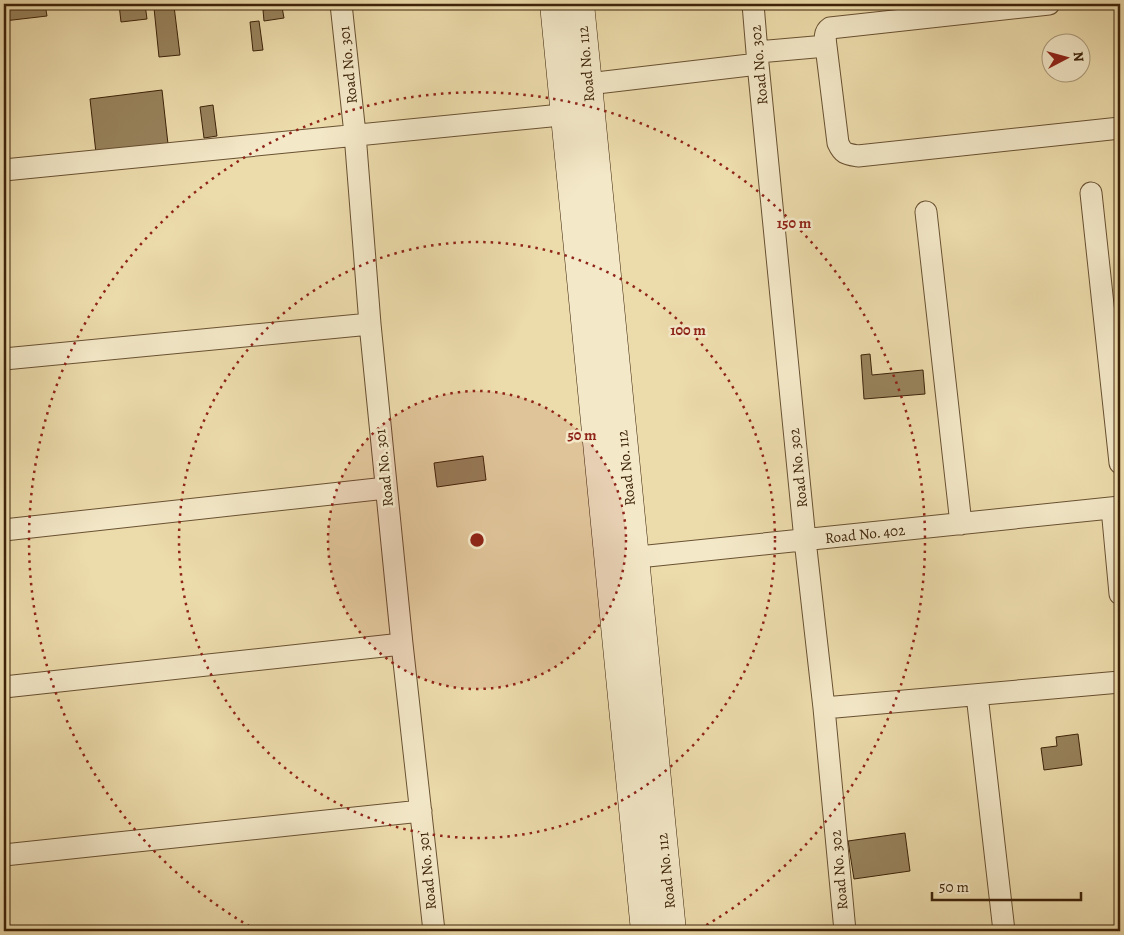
<svg xmlns="http://www.w3.org/2000/svg" width="1124" height="935" font-family="Alegreya,serif">
<style>
.building{fill:#98835d;stroke:#3d2309}
.lines{fill:none;stroke-linecap:round;stroke-linejoin:round}
.street-casing{stroke:#695132;stroke-width:23}
.secondary-casing{stroke:#3d2309;stroke-width:29}
.street{stroke:#f3e8c8;stroke-width:21}
.secondary{stroke:#f3e8c8;stroke-width:28}
.ring{fill:none;stroke:#8f2418;stroke-width:2.5;stroke-dasharray:2.5 5}
.labels{text-anchor:middle;dominant-baseline:central;stroke-width:5;stroke-linejoin:round;paint-order:stroke}
.street-label{font-size:15px;fill:#3d2309;stroke:#f3e8c8}
.centre{fill:#8f2418;stroke:#f3e8c8;stroke-width:2.5}
.ring-label{font-size:15px;text-anchor:middle;font-weight:bold;fill:#8f2418;stroke:#f3e8c8;stroke-width:5;stroke-linejoin:round;paint-order:stroke}
</style>
<rect width="100%" height="100%" fill="#ecdbab"/>
<filter id="stains"><feTurbulence type="fractalNoise" baseFrequency=".004" numOctaves="4"/><feColorMatrix values="0 0 0 0 .2 0 0 0 0 .09 0 0 0 0 .02 0 0 0 .5 -.17"/></filter>
<radialGradient id="worn" r=".72"><stop offset=".6" stop-color="#630" stop-opacity="0"/><stop offset="1" stop-color="#630" stop-opacity=".3"/></radialGradient>
<path class="building" d="M4,4h41l2,12 -43,5z
M119,4h26l2,15 -26,3z
M174,6l6,49 -21,2 -5,-49z
M282,7l2,11 -20,3 -1,-11z
M259,21l4,29 -10,1 -3,-29z
M162,90l6,54 -72,9 -6,-54z
M213,105l4,31 -13,2 -4,-31z
M870,354l2,21 51,-5 2,24 -61,5 -3,-44z
M483,456l3,24 -49,7 -3,-24z
M1078,734l4,31 -38,5 -3,-22 16,-2 -1,-9z
M905,833l5,38 -56,8 -6,-38z"/>
<g class="lines">
<defs>
<path id="street" d="M341,4l14,130 15,190 32,320 32,287
M753,4l5,60 47,476 19,168 21,223
M1049,4l-219,24c-6,4 -5,11 -4,18l12,97c5,11 8,11 20,13l262,-28
M758,52l68,-6
M588,84l170,-20
M4,170l577,-57
M1091,193l29,270
M926,212l35,312
M4,359l366,-35
M1112,508l8,86
M4,530l382,-42
M619,559l501,-52
M4,687l398,-43
M977,695l27,236
M824,708l296,-26
M4,855l417,-44"/>
<path id="secondary" d="M554,4l91,927
M580,4l92,927"/>
</defs>
<use href="#street" class="street-casing"/>
<use href="#secondary" class="secondary-casing"/>
<use href="#street" class="street"/>
<use href="#secondary" class="secondary"/>
</g>
<circle cx="477" cy="540" r="149" fill="#8f2418" fill-opacity=".12"/>
<g class="ring">
<circle cx="477" cy="540" r="149"/>
<circle cx="477" cy="540" r="298"/>
<path d="M256 930A448 448 0 1 1 698 930"/>
</g>
<g class="labels">
<g class="street-label">
<text transform="translate(586 64) rotate(-95)">Road No. 112</text>
<text transform="translate(348 65) rotate(-96)">Road No. 301</text>
<text transform="translate(759 65) rotate(-95)">Road No. 302</text>
<text transform="translate(384 468) rotate(-96)">Road No. 301</text>
<text transform="translate(626 468) rotate(-96)">Road No. 112</text>
<text transform="translate(798 468) rotate(-96)">Road No. 302</text>
<text transform="translate(865 534) rotate(-6)">Road No. 402</text>
<text transform="translate(839 870) rotate(-95)">Road No. 302</text>
<text transform="translate(427 871) rotate(-96)">Road No. 301</text>
<text transform="translate(666 871) rotate(-96)">Road No. 112</text>
</g>
</g>
<circle cx="477" cy="540" r="8" class="centre"/>
<g class="ring-label">
<text x="794" y="228">150 m</text>
<text x="688" y="335">100 m</text>
<text x="582" y="440">50 m</text>
</g>
<rect width="1124" height="935" fill="none" stroke="#ecdbab" stroke-width="20"/>
<rect x="5" y="5" width="1114" height="925" fill="none" stroke="#3d2309" stroke-width="2.5"/>
<rect x="10" y="10" width="1104" height="915" fill="none" stroke="#3d2309"/>
<g transform="translate(1066 58) rotate(84)"><circle r="24" fill="#f3e8c8" stroke="#aa997c"/>
<path d="M0-4L9 19L0 12L-9 19Z" fill="#8f2418"/>
<text y="-8" font-size="14" font-weight="bold" text-anchor="middle" fill="#3d2309">N</text>
</g>
<path d="M932 892v8h149v-8" fill="none" stroke="#3d2309" stroke-width="2.5"/>
<text x="939" y="892" font-size="15" fill="#3d2309" stroke="#f3e8c8" stroke-width="4" paint-order="stroke">50 m</text>
<rect width="100%" height="100%" filter="url(#stains)"/>
<rect width="100%" height="100%" fill="url(#worn)"/>
</svg>
